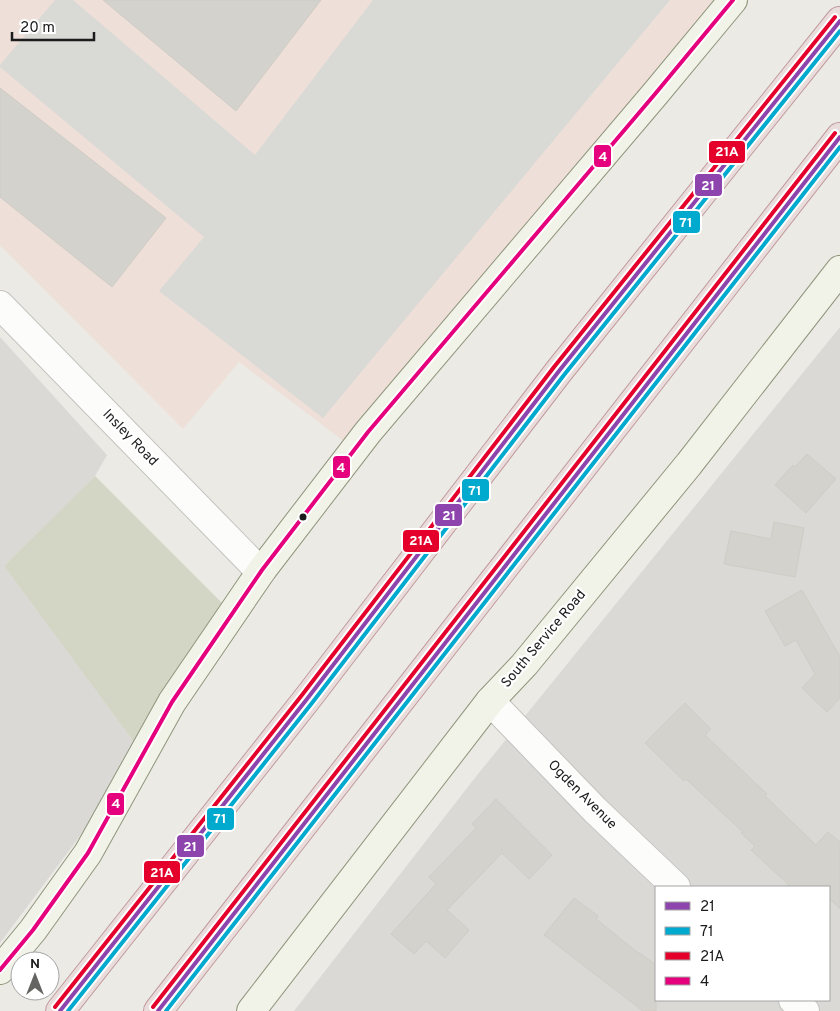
<svg xmlns="http://www.w3.org/2000/svg" width="840" height="1011" font-family="Overpass,sans-serif">
<style>
.residential{fill:#dad9d6;fill-rule:evenodd}
.commercial{fill:#eedfd8}
.construction{fill:#d3d5c5}
.parking{fill:#d9d9d6}
.building{fill:#d4d2cc;stroke:#ceccc5}
.lines{fill:none;stroke-linecap:round;stroke-linejoin:round}
.minor-casing{stroke:#c3c3c0;stroke-width:30}
.tertiary-casing{stroke:#c3c3c0;stroke-width:30}
.secondary-casing{stroke:#8f957c;stroke-width:30}
.motorway-casing{stroke:#c29a9e;stroke-width:30}
.minor{stroke:#fcfcfb;stroke-width:28}
.tertiary{stroke:#fcfcfb;stroke-width:28}
.secondary{stroke:#f1f3e8;stroke-width:28}
.motorway{stroke:#e9dddc;stroke-width:28}
.bus-1-casing{stroke:#fff;stroke-width:8}
.bus-2-casing{stroke:#fff;stroke-width:8}
.bus-3-casing{stroke:#fff;stroke-width:8}
.bus-4-casing{stroke:#fff;stroke-width:8}
.bus-1{stroke:#8e44ad;stroke-width:4}
.bus-2{stroke:#00a9ce;stroke-width:4}
.bus-3{stroke:#e4002b;stroke-width:4}
.bus-4{stroke:#e5007d;stroke-width:4}
.bus-dot{fill:#1c1c1c;stroke:#fff;stroke-width:2}
.labels{text-anchor:middle;dominant-baseline:central;stroke-width:4.5;stroke-linejoin:round;paint-order:stroke}
.street-label{font-size:14px;fill:#1c1c1c;stroke:#fff}
.line-badge{stroke:#fff;stroke-width:2}
.badge-label{font-size:14px;text-anchor:middle;font-weight:bold;fill:#fff}
</style>
<rect width="100%" height="100%" fill="#ebeae4"/>
<path class="residential" d="M840,327v684h-546l180,-232zM656,887h173v113h-173z
M0,337l107,118 -12,21 -91,90 138,187 -142,190z"/>
<path class="commercial" d="M0,0h724l-359,457 -126,-95 -56,67 -183,-184z"/>
<path class="construction" d="M95,476l148,148 -101,129 -138,-187z"/>
<path class="parking" d="M55,0h18l182,155 118,-155h297l-347,418 -164,-127 45,-54 -204,-170v-2z"/>
<path class="building" d="M103,0h218l-85,111z
M0,88l166,130 -54,69 -112,-90z
M807,454l29,25 -30,34 -31,-28 18,-20 2,2z
M774,522l30,6 -9,49 -71,-13 7,-33 40,8z
M802,590l38,67v41l-13,14 -25,-24 13,-14 -19,-34 -11,6 -20,-35z
M685,703l26,26 -6,6 62,59 -2,2 51,49 12,-13 12,10v67l-11,-11v-11h-38l-40,-37 4,-4 -14,-13 2,-1 -57,-53 -2,2 -39,-38z
M496,799l56,56 -23,24 -27,-26 -55,57 22,20 -24,28 -19,-17 -12,13 -23,-20 45,-50 -7,-7 47,-49 -4,-4z
M574,898l24,18 -2,3 41,33h1l18,13v46h-13l-99,-76z"/>
<g class="lines">
<defs>
<path id="minor" d="M0,305l252,258 10,7"/>
<path id="tertiary" d="M490,701l105,109 81,77
M793,1000l12,11"/>
<path id="secondary" d="M0,970l33,-40 55,-77 84,-151 90,-132 106,-138 287,-338 78,-94
M251,1011l239,-310 34,-36 165,-201 151,-194"/>
<path id="motorway" d="M60,1011l247,-312 252,-328 281,-350
M158,1011l682,-874"/>
</defs>
<use href="#minor" class="minor-casing"/>
<use href="#tertiary" class="tertiary-casing"/>
<use href="#secondary" class="secondary-casing"/>
<use href="#motorway" class="motorway-casing"/>
<use href="#minor" class="minor"/>
<use href="#tertiary" class="tertiary"/>
<use href="#secondary" class="secondary"/>
<use href="#motorway" class="motorway"/>
<defs>
<path id="bus-1" d="M60,1011l247,-312 252,-328 281,-350
M158,1011l682,-874"/>
<path id="bus-2" d="M68,1011l244,-308 252,-328 276,-344
M166,1011l674,-864"/>
<path id="bus-3" d="M55,1007l247,-312 252,-328 281,-350
M153,1007l682,-874"/>
<path id="bus-4" d="M0,970l33,-40 55,-77 84,-151 90,-132 106,-138 287,-338 78,-94"/>
</defs>
<use href="#bus-1" class="bus-1-casing"/>
<use href="#bus-2" class="bus-2-casing"/>
<use href="#bus-3" class="bus-3-casing"/>
<use href="#bus-4" class="bus-4-casing"/>
<use href="#bus-1" class="bus-1"/>
<use href="#bus-2" class="bus-2"/>
<use href="#bus-3" class="bus-3"/>
<use href="#bus-4" class="bus-4"/>
</g>
<circle class="bus-dot" cx="303" cy="517" r="4.5"/>
<g class="labels">
<g class="street-label">
<text transform="translate(130 438) rotate(46)">Insley Road</text>
<text transform="translate(544 639) rotate(-50)">South Service Road</text>
<text transform="translate(582 795) rotate(45)">Ogden Avenue</text>
</g>
</g>
<g class="line-badge">
<rect x="708" y="140" width="38" height="24" rx="5" fill="#e4002b"/>
<rect x="593" y="144" width="19" height="24" rx="5" fill="#e5007d"/>
<rect x="694" y="173" width="29" height="24" rx="5" fill="#8e44ad"/>
<rect x="672" y="210" width="29" height="24" rx="5" fill="#00a9ce"/>
<rect x="332" y="455" width="19" height="24" rx="5" fill="#e5007d"/>
<rect x="461" y="478" width="29" height="24" rx="5" fill="#00a9ce"/>
<rect x="434" y="503" width="29" height="24" rx="5" fill="#8e44ad"/>
<rect x="402" y="529" width="38" height="24" rx="5" fill="#e4002b"/>
<rect x="106" y="792" width="19" height="24" rx="5" fill="#e5007d"/>
<rect x="206" y="807" width="29" height="24" rx="5" fill="#00a9ce"/>
<rect x="176" y="834" width="29" height="24" rx="5" fill="#8e44ad"/>
<rect x="143" y="860" width="38" height="24" rx="5" fill="#e4002b"/>
</g>
<g class="badge-label">
<text x="727" y="156">21A</text>
<text x="603" y="161">4</text>
<text x="708" y="190">21</text>
<text x="686" y="227">71</text>
<text x="341" y="472">4</text>
<text x="475" y="495">71</text>
<text x="449" y="520">21</text>
<text x="421" y="545">21A</text>
<text x="116" y="808">4</text>
<text x="220" y="823">71</text>
<text x="190" y="851">21</text>
<text x="162" y="877">21A</text>
</g>
<rect x="655" y="886" width="175" height="115" fill="#ffffff" stroke="#a4a4a4"/>
<rect x="665" y="902" width="25" height="8" fill="#8e44ad" stroke="#a4a4a4"/>
<text x="700" y="911" font-size="15" fill="#1c1c1c">21</text>
<rect x="665" y="927" width="25" height="8" fill="#00a9ce" stroke="#a4a4a4"/>
<text x="700" y="936" font-size="15" fill="#1c1c1c">71</text>
<rect x="665" y="952" width="25" height="8" fill="#e4002b" stroke="#a4a4a4"/>
<text x="700" y="961" font-size="15" fill="#1c1c1c">21A</text>
<rect x="665" y="977" width="25" height="8" fill="#e5007d" stroke="#a4a4a4"/>
<text x="700" y="986" font-size="15" fill="#1c1c1c">4</text>
<g transform="translate(35 976)"><circle r="24" fill="#ffffff" stroke="#a4a4a4"/>
<path d="M0-4L9 19L0 12L-9 19Z" fill="#646462"/>
<text y="-8" font-size="14" font-weight="bold" text-anchor="middle" fill="#1c1c1c">N</text>
</g>
<path d="M12 32v8h82v-8" fill="none" stroke="#1c1c1c" stroke-width="2.5"/>
<text x="20" y="32" font-size="15" fill="#1c1c1c" stroke="#ffffff" stroke-width="4" paint-order="stroke">20 m</text>
</svg>
